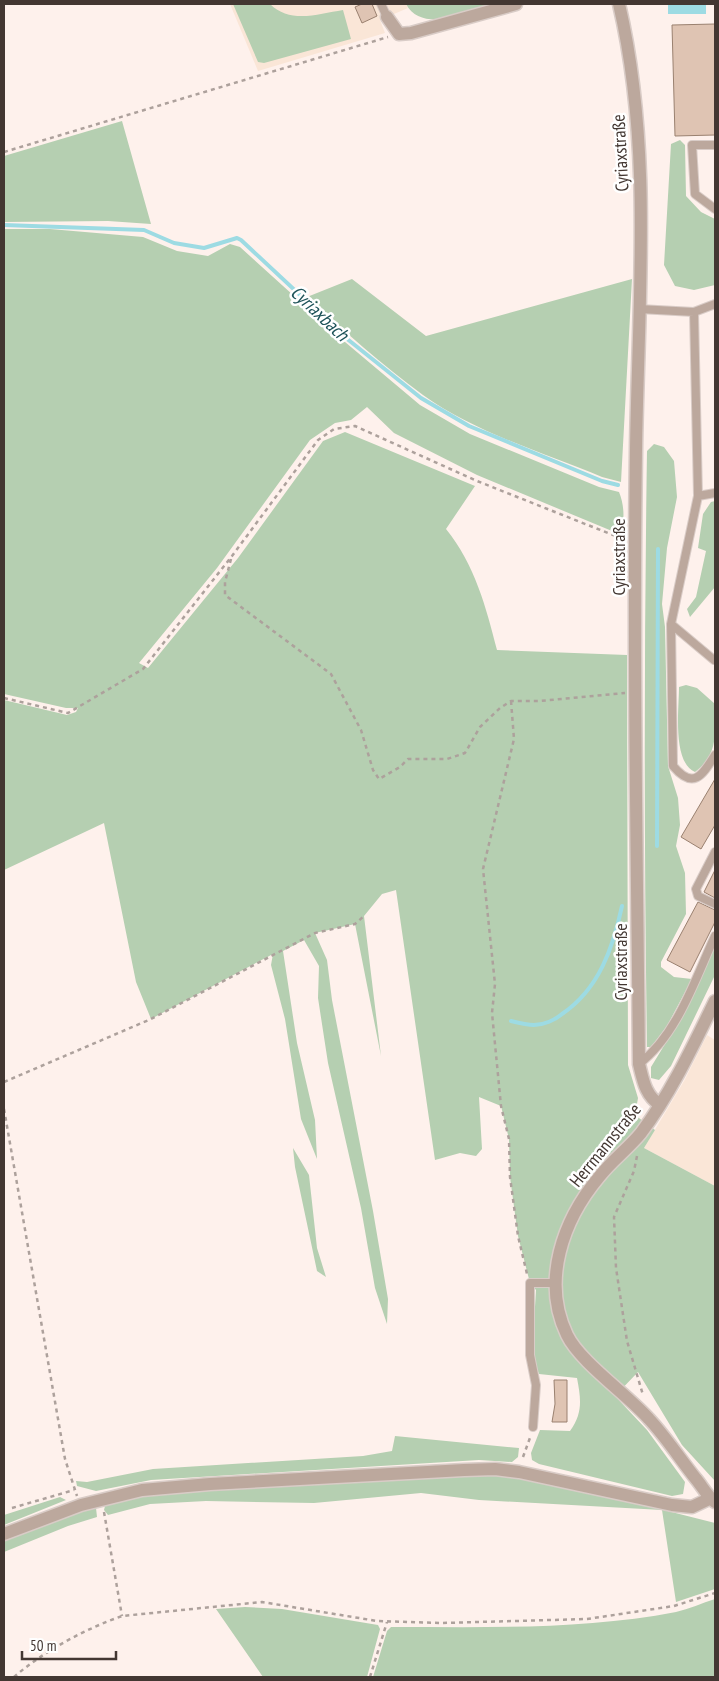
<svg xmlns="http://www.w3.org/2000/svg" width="719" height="1681" font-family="'PT Sans Narrow',sans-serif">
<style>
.commercial{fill:#fae6d7}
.green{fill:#b5cfb1}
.water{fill:#9ddbe3}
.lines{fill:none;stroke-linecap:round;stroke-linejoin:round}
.stream{stroke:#9ddbe3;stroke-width:4}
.building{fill:#dfc4b3;stroke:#9a8170}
.service-casing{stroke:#d9ccc7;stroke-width:10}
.minor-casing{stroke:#d9ccc7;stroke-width:15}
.tertiary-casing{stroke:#d9ccc7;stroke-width:15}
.path{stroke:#ada19c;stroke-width:2.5;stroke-dasharray:4 4;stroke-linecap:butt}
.service{stroke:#bca89d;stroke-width:8}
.minor{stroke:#bca89d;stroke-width:12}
.tertiary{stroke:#bca89d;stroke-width:12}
.labels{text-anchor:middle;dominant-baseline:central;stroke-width:5;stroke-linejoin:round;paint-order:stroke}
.street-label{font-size:18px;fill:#433732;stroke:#fff}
.water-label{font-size:19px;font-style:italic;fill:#1e5359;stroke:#fff}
</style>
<rect width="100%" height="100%" fill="#fef1ec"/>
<path class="commercial" d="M230,4h176l2,4 -28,12 5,13 -127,38z
M707,1035l8,5v146l-71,-38 40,-67z"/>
<path class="green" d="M233,4h37c20,20 48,10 73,6l8,29 -87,24 -6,-1z
M406,4h92c-25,7 -76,31 -92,0z
M122,121l29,103 -43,-3 -104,1v-66z
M680,140l5,5 1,51 15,16 14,7v66l-21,5 -19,-4 -11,-21 7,-121z
M4,229h46l93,8 34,14 31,5 22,-12 10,3 105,95 75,63 50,29 129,53 20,5c5,12 6,27 2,39h-9l-135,-56 -83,-42 -27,-26 -16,13 -16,3 -25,17 -93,128 -78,95 9,5 90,-110 85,-117 22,-9 130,54 -29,43c29,36 40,78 51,121l130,5 1,410 10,33 -3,17 20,15 -11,18 71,38v295l-33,-36 -44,-73 -23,24 32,34 38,52 -2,12 -11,2 -133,-32 -7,-4 -1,-7 9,-23 30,1c13,-18 11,-32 7,-53l-38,-4 -7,-17 4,-67 -6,-7 -12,-47 -8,-59 -1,-38 -8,-33 -22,-9 3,52 -6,7 -16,-3 -25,7 -39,-270 -14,4 -18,22 17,140 -26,-132 -40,9 12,27 5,40 41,211 15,88 -1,25 -12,-36 -14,-80 -33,-145 -10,-65 1,-32 -15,-26 -21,11 14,92 18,77 2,39 -16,-40 -16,-100 -14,-54 2,-11 -122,65 -15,-37 -32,-159 -100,47v-170l63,15 9,-3 2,-4h-12l-62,-14z
M352,279l74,57 206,-57 -11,203 -19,-5c-58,-24 -128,-45 -179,-82 -41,-30 -79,-64 -116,-98z
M654,444l10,3 10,14 3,36 -10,51 -5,56 3,23 3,139 10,32 2,27 -4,21 9,27 1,41 -25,48v5l13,10 18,2 -25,47 -16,21h-4c-3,-198 -3,-397 0,-596z
M715,501v86l-25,30 -3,-8 9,-12 10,-46 -8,-3 5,-34 8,-12z
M686,685l11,3 18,16c0,29 4,50 -20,68 -23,-10 -16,-63 -16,-85z
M715,946v29l-44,91 -12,14 -8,-2v-11l22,-36z
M293,1148l16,27 8,73 9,29 -9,-6 -22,-104z
M395,1436l124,12 -1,9 -6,5 -33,-2 -328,20 -55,11 -19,-5 -1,-5 11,1 66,-13 210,-13 29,-5z
M495,1474l22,2 111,25 87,22v66l-39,13 -14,-92 -183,-10 -58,-7 -107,10 -108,-2 -56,3 -42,11 -4,-5 2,-8 44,-9z
M60,1497l6,3 -62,25v-10z
M90,1508h6l1,9 -29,9 -64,26v-12z
M715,1599v78h-342l14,-46 4,-4c94,0 192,3 285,-15 13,-3 26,-9 39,-13z
M245,1607l37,2 96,16 2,4 -13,48h-104l-47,-68z"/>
<path class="water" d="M668,4h38v10h-38z"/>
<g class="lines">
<path class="stream" d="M4,225l140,5 30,13 30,5 33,-10 4,2 105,98 75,60 48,28 133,55 16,4
M657,846l1,-297
M511,1021c8,2 16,4 23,4 10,0 21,-5 28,-11 37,-25 51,-66 60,-108"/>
</g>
<path class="building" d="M362,4h10l5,12 -15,7 -7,-16z
M715,24v111l-40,1 -3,-111z
M715,779v46l-14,24 -20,-12z
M715,870v28l-11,-6z
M698,902l17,8v12l-25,50 -23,-12z
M554,1380h13v42h-15l3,-18z"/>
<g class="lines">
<defs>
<path id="service" d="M381,4l6,13
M715,145h-23l3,49 20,15
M639,309l55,3 21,-8
M694,312l4,184 -27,128 43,36
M698,496l17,-3
M671,624l2,142c21,25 30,8 42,-11
M715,852l-19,37 2,7 17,8
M639,1064c39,-30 56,-85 76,-128
M533,1427l3,-42 -6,-30v-72h26"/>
<path id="minor" d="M387,17l12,17 12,-1 105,-29"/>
<path id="tertiary" d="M619,4c34,145 19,298 17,446 -3,205 1,409 3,614 4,16 6,31 21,41
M715,1001c-22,45 -44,92 -74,132 -13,16 -30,28 -42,44 -36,43 -58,104 -32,158 13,27 61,60 82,84 17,18 31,40 47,60 6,7 11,17 19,23
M4,1534l77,-29 61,-15 68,-6 254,-14 31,-1 24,3 153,33 20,2 19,-9"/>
</defs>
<use href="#service" class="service-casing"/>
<use href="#minor" class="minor-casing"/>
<use href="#tertiary" class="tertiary-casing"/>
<path class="path" d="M4,152l384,-115
M231,559l-6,23v13l106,79 30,56 12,40 6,9 21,-12 8,-8h39l18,-6 15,-26 20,-19 11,-7h29l85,-8
M4,698l64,15 75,-44 89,-113 86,-116 16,-11 21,-3 122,55 146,58
M511,701l3,38 -31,130 12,115 -3,29 9,93 8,33 1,38 8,59 9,38
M4,1082l147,-63 164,-86 40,-9 9,-8
M4,1109l61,350 12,37
M637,1156l-3,15 -20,46 2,51 11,73 16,54
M523,1457l8,-22
M12,1508l62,-18
M104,1512l18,104
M14,1677c30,-26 71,-48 108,-61l140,-14 115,19 65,2 145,-4 87,-13 41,-13
M370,1677l17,-55"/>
<use href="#service" class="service"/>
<use href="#minor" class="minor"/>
<use href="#tertiary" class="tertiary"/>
</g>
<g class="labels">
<g class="street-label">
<text transform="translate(620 153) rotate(-93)">Cyriaxstraße</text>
<text transform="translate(618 557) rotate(-90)">Cyriaxstraße</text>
<text transform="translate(620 962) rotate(-90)">Cyriaxstraße</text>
<text transform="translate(605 1145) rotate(-51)">Herrmannstraße</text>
</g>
<g class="water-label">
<text transform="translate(320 313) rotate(43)">Cyriaxbach</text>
</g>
</g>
<rect width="719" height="1681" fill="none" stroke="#433732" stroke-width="10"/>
<path d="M22 1651v8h94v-8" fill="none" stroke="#433732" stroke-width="2.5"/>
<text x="30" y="1651" font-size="15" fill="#433732" stroke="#ffffff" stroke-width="4" paint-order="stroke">50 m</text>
</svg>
